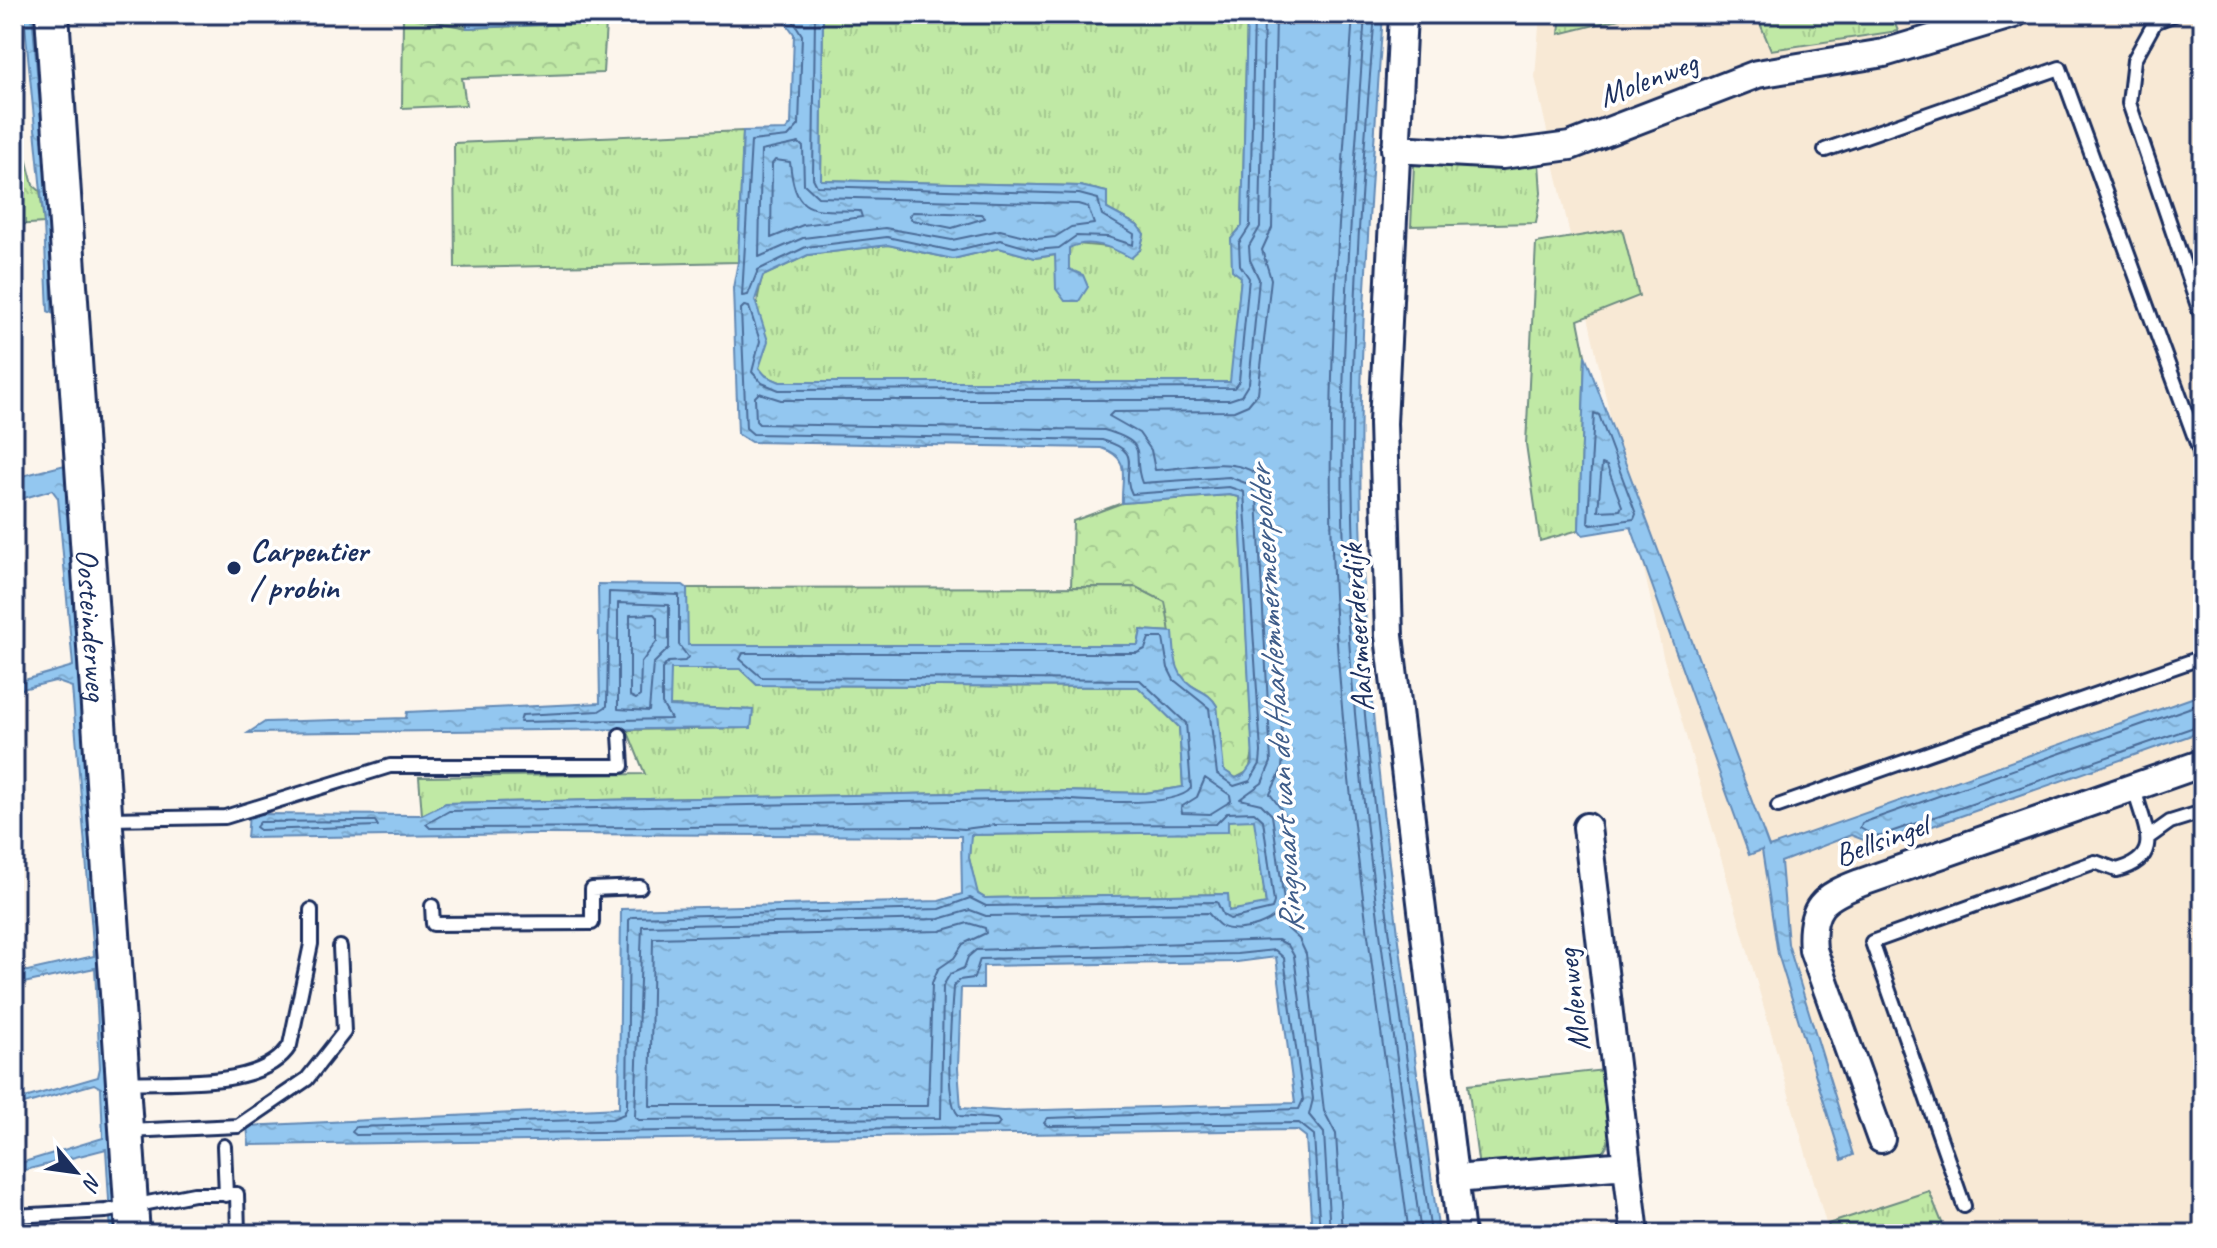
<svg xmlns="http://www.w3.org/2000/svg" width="2217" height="1248" font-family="Caveat,sans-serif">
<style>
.built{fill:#f8e9d5}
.grass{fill:url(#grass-tufts);stroke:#6e8c82;stroke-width:2}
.forest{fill:url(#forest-crowns);stroke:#6e8c82;stroke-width:2}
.water{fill:url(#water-ripples);stroke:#638ab6;stroke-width:2;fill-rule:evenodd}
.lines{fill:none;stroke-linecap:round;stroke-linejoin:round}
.shore{stroke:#4b6c98;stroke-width:2}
.service-casing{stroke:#1b2f5e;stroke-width:18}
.minor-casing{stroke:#1b2f5e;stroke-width:32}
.tertiary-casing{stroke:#1b2f5e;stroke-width:38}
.service{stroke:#fff;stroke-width:12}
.minor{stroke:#fff;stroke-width:26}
.tertiary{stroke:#fff;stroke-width:32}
.poi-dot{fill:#1b2f5e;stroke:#fff;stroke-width:3}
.labels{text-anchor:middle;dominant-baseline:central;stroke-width:7;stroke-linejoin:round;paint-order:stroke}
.street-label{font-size:32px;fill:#1b2f5e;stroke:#fff}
.poi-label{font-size:32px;font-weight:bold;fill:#1b2f5e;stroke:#fff;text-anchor:start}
.water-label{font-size:34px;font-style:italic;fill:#3f5d8a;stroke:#fff}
</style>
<defs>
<pattern id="grass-tufts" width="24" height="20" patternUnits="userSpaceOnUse" patternTransform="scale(2)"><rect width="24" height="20" fill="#c0e9a5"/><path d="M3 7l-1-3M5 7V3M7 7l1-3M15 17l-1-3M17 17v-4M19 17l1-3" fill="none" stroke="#a4c890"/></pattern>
<pattern id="forest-crowns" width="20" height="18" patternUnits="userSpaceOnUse" patternTransform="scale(2)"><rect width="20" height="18" fill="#c0e9a5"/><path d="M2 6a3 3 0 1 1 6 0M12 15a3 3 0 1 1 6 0" fill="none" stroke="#a4c890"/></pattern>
<pattern id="water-ripples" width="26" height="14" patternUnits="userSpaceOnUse" patternTransform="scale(2)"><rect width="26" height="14" fill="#93c7f0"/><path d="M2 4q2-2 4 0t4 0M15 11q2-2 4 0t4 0" fill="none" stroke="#7eabd0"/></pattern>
</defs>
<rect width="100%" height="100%" fill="#fcf5ec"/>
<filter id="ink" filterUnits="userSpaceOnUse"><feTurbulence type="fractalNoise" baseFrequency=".0125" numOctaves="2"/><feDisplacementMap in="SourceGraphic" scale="16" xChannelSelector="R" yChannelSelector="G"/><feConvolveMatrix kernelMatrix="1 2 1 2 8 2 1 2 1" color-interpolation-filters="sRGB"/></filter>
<g filter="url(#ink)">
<path class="built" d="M1540,14h663v1220h-374l-166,-578 -128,-579z"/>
<path class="grass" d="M371,14h95l1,14 -64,-12 -32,1z
M823,14h424l-5,212 -11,13 10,38 -10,105h-451c-7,-3 -18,-6 -21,-15 -8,-20 -3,-71 4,-91l45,-21 80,-10 65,14 46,-11 36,10 21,-3 13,15v-22l7,-4 64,6 4,-16 -7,-9 -30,-16v-17l-27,-6 -259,-6z
M1561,14h78l-80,20z
M1756,14h135l7,17 -127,19z
M33,28l11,3 6,191z
M743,131l-5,131 -283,6 -1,-125z
M24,150l9,35 7,6 4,32 -30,2v-74z
M1539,163l2,30 -5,30 -125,3 3,-61z
M1622,229l17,67 -61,24 7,35 -6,175 -39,11 -14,-97 10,-201z
M1136,587l30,15 7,30 -32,-2 -3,15h-451v-57z
M670,669h70l17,16 382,2 40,40 4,60 -38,6 -87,-2 -612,12 -24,12 -3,-38 226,-3 -18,-44 124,-2 1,-18 -82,-4z
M1227,820h28l11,85 -37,6 -1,-17 -243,4 -8,-5 -8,-35 1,-23 258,-4z
M1604,1070c3,26 17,66 -5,86l-120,12 -11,-83z
M1929,1191l16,39 -11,4h-103l-3,-10z"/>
<path class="forest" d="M403,16l64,12 139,-5 -3,50 -141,5 4,27 -64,3z
M1229,495l10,2 14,255 -4,19 -13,7 -13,-8 -6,-64c-7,-14 -24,-16 -35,-28 -11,-14 -12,-56 -17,-76l-29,-15h-65l2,-66 49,-18z"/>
<path class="water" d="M24,14h8l18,208 2,91 -4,-2 -4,-88z
M466,14h357l-2,166 259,6 27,6v17l30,16 7,9 -4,16 -9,8c-18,-10 -41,-21 -62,-10v21l14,6 5,12 -9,14h-14l-9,-12 -1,-34 -20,3 -36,-10 -46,11 -65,-14 -80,10 -45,21 -8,24 13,41 -9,27 7,8 14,6h450l11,-105 -9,-7 -1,-31 11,-13 5,-212h136c-12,178 -28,357 -21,535 9,229 47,458 77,685h-127l-6,-97 -9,-7 -1048,15 -2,-19 372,-18 2,-199 318,-8 23,-7 -1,-58 -420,-2 -294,4 2,-24 173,1 24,-12 612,-12 87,2 38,-6 -4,-60 -41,-40 -381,-2 -17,-16h-69l-1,37 83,4 -2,18 -503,5 17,-11 141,-4 1,-6 193,-9 -2,-119 85,1 4,3 1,57h450l3,-15 32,2c2,24 0,44 24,57 10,5 15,8 20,17l7,64 12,8 8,-3 9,-13 -14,-265 -10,-2 -107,8c-1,-27 10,-45 -21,-55l-350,-6 -13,-8 -5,-146 5,-26 5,-131 43,-1 5,-6 3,-90 -10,-14 -19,-6 -298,14zM1254,820l12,84 -37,7 -1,-17 -243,4 -7,-4 -9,-36 2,-23 257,-3v-11zM1276,957l19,146 -292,8 -42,-3 -3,-40 3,-80h22v-22l254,-4z
M1585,355l184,492 434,-153v37l-319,112 -10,1 -23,-9 -70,27 7,82 65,211 -11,5 -64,-206 -16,-104 -13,5 -118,-328 -48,8 -4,-5z
M65,465l53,769h-7l-5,-85 -92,24v-8l89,-27 -2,-50 -7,-4 -80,23v-6l84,-24 2,-9 -5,-100 -81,17v-11l80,-18 -22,-269 -17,-6 -41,10v-8l59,-17 -15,-168 -6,-8 -38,11v-23z"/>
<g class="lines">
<path class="shore" d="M474,14l4,5 143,-5
M789,14l13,21 -3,90 -11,12 -37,4 -9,155 6,-1 10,-25 48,-23 81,-10 66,14 47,-11 35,10 24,-2 17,-12 32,1 25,8 1,-11 -32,-19 -4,-16 -19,-5 -262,-8 -4,-8 2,-164
M1254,14l-4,212 -11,17 1,22 9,13 -10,103 -5,7 -455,2 -17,-7 -10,-11 8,-31 -11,-34 -5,-1 -3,3 5,119 7,6 349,6c46,13 16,28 30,54l97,-7 15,5 17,260 -1,12 -10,17 -16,5 -17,-12 -8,-66 -35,-28 -6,-12 -5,-30h-14l-4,11 -8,4h-394l-3,6 21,18 379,3 46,43 5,65c-14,21 -107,13 -133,11l-609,12 -23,13 4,4 498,-2 36,3 31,-4 221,-1 11,-11 27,-1 9,8 11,82 -2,7 -42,10 -7,-4 -6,-13 -231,4 -16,-8 -30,11 -308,8 -3,3 -2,187 -3,7 -12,5 -256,8 -4,5 4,3 641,-8 3,-4 -3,-4 -37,-3c-18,-10 -8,-106 -7,-129l6,-7 15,-2 6,-19 257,-5 38,-4 9,8 19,142 -4,9 -251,9 -4,5 4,3 251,-3 15,12 6,99
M1264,14l-4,213 -11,19 1,14 9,19 -10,104 -8,13 -12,4h-448l-22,-7 -4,4 1,24 3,3 345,6c49,14 26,23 38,53l87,-6 22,8 6,13 14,264 -9,21 -22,16 21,5 11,11 12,86c-2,22 -46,35 -63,25 -5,-3 -9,-9 -13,-13l-222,3 -16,-6 -31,9 -297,7 -7,191 4,3 302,-2 2,-132 7,-12 14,-6 4,-11 8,-7 302,-10 10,5 6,11 19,143 -4,16 15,18 6,101
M1276,14l-4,214 -10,22 9,29 -13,114 -10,12 -14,6 -121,1 -4,4 30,17 12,17 4,20c34,-1 96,-21 113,19l15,263 -1,17 -12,25 14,19 12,86 -1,13 -8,16 12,11 7,15 18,157 12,23 6,100
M1353,14c-12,178 -27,357 -21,535 8,229 47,458 77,685
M1365,14c-12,178 -28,357 -21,535 9,229 47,458 77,685
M1375,14c-15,177 -28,357 -21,535 9,229 46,458 77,685
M799,143l4,4 1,37 14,13 260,7 10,3 6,17 -23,3 -16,10 -18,2 -37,-9 -48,10 -67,-12 -82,10 -44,19 2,-106z
M775,160l15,2c5,55 22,47 70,49l2,6 -59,8 -32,13 1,-74z
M913,212l68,2 4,4 -33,10 -40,-8 -3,-5z
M1594,413l5,2 37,99 -2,5 -42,6 -4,-2z
M1602,464l5,2 15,40 -2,4 -22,1z
M609,592l70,3v50l9,12 -3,4 -17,1 -6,7v35l9,15 -151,3 2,-7 77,-4 8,-5z
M618,603l51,2v43l-16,16 -4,47 -31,-2z
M630,615l24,-1 3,4v23l-16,22 -1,33 -4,3 -6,-3z
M2203,703l-341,120 -2,5 14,8 8,-1 321,-111
M1205,778l25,17 1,6 -21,13 -28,-1 -1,-6 16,-10z
M363,821h12l3,5 -118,4 -4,-3 4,-5z
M968,923l17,5 1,5 -23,11 -9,14 -16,11 -6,14 -4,123h-278l3,-168 287,-7z"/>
<defs>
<path id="service" d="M2175,14l-20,8 -21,38 -5,43 74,218
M1825,150l235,-82 143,392
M1778,806l425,-149
M108,819l117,-2 165,-51h232l-2,-31
M2149,837l21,-15 29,-9 4,4
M432,906l1,18 159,-1v-34l48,-2
M126,1083c47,-3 137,7 164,-38l21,-101v-34
M128,1131l110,-5 69,-47 37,-47 -4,-85
M224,1146l2,49
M1964,1206l-92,-264 223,-80 22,8c51,-13 24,-47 17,-83
M14,1216l92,-5 88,-17h43l1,40"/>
<path id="minor" d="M1403,14l-20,409 6,213 72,598
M1395,149l107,6 68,-9 187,-72 127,-21 130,-39
M1587,827l48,407
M1881,1139l-68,-189c-4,-43 10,-53 47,-67l343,-120
M1454,1179l173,-14"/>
<g id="tertiary">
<path id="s1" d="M52,14l81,1220"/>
</g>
</defs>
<use href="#service" class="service-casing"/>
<use href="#minor" class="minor-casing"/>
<use href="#tertiary" class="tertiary-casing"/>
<use href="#service" class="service"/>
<use href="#minor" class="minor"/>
<use href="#tertiary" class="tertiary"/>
</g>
</g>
<circle class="poi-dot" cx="234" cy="568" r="8"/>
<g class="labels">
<g class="street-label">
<text transform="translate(1648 79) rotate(-21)">Molenweg</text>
<text stroke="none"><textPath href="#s1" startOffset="612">Oosteinderweg</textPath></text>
<text transform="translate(1357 628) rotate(-94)">Aalsmeerderdijk</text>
<text transform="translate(1881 840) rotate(-20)">Bellsingel</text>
<text transform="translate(1573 1000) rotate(-97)">Molenweg</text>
</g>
<g class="poi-label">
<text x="250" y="550">Carpentier<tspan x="250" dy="37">/ probin</tspan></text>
</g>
<g class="water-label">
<text transform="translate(1275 700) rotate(-94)">Ringvaart van de Haarlemmermeerpolder</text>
</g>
</g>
<rect width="2217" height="1248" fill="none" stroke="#fff" stroke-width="48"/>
<rect x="24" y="24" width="2169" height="1200" fill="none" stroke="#1b2f5e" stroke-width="3" filter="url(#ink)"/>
<g transform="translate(76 1172) rotate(119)" stroke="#ffffff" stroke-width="6" paint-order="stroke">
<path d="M0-6L14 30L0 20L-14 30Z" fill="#1b2f5e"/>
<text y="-12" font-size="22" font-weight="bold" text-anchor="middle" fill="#1b2f5e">N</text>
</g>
</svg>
